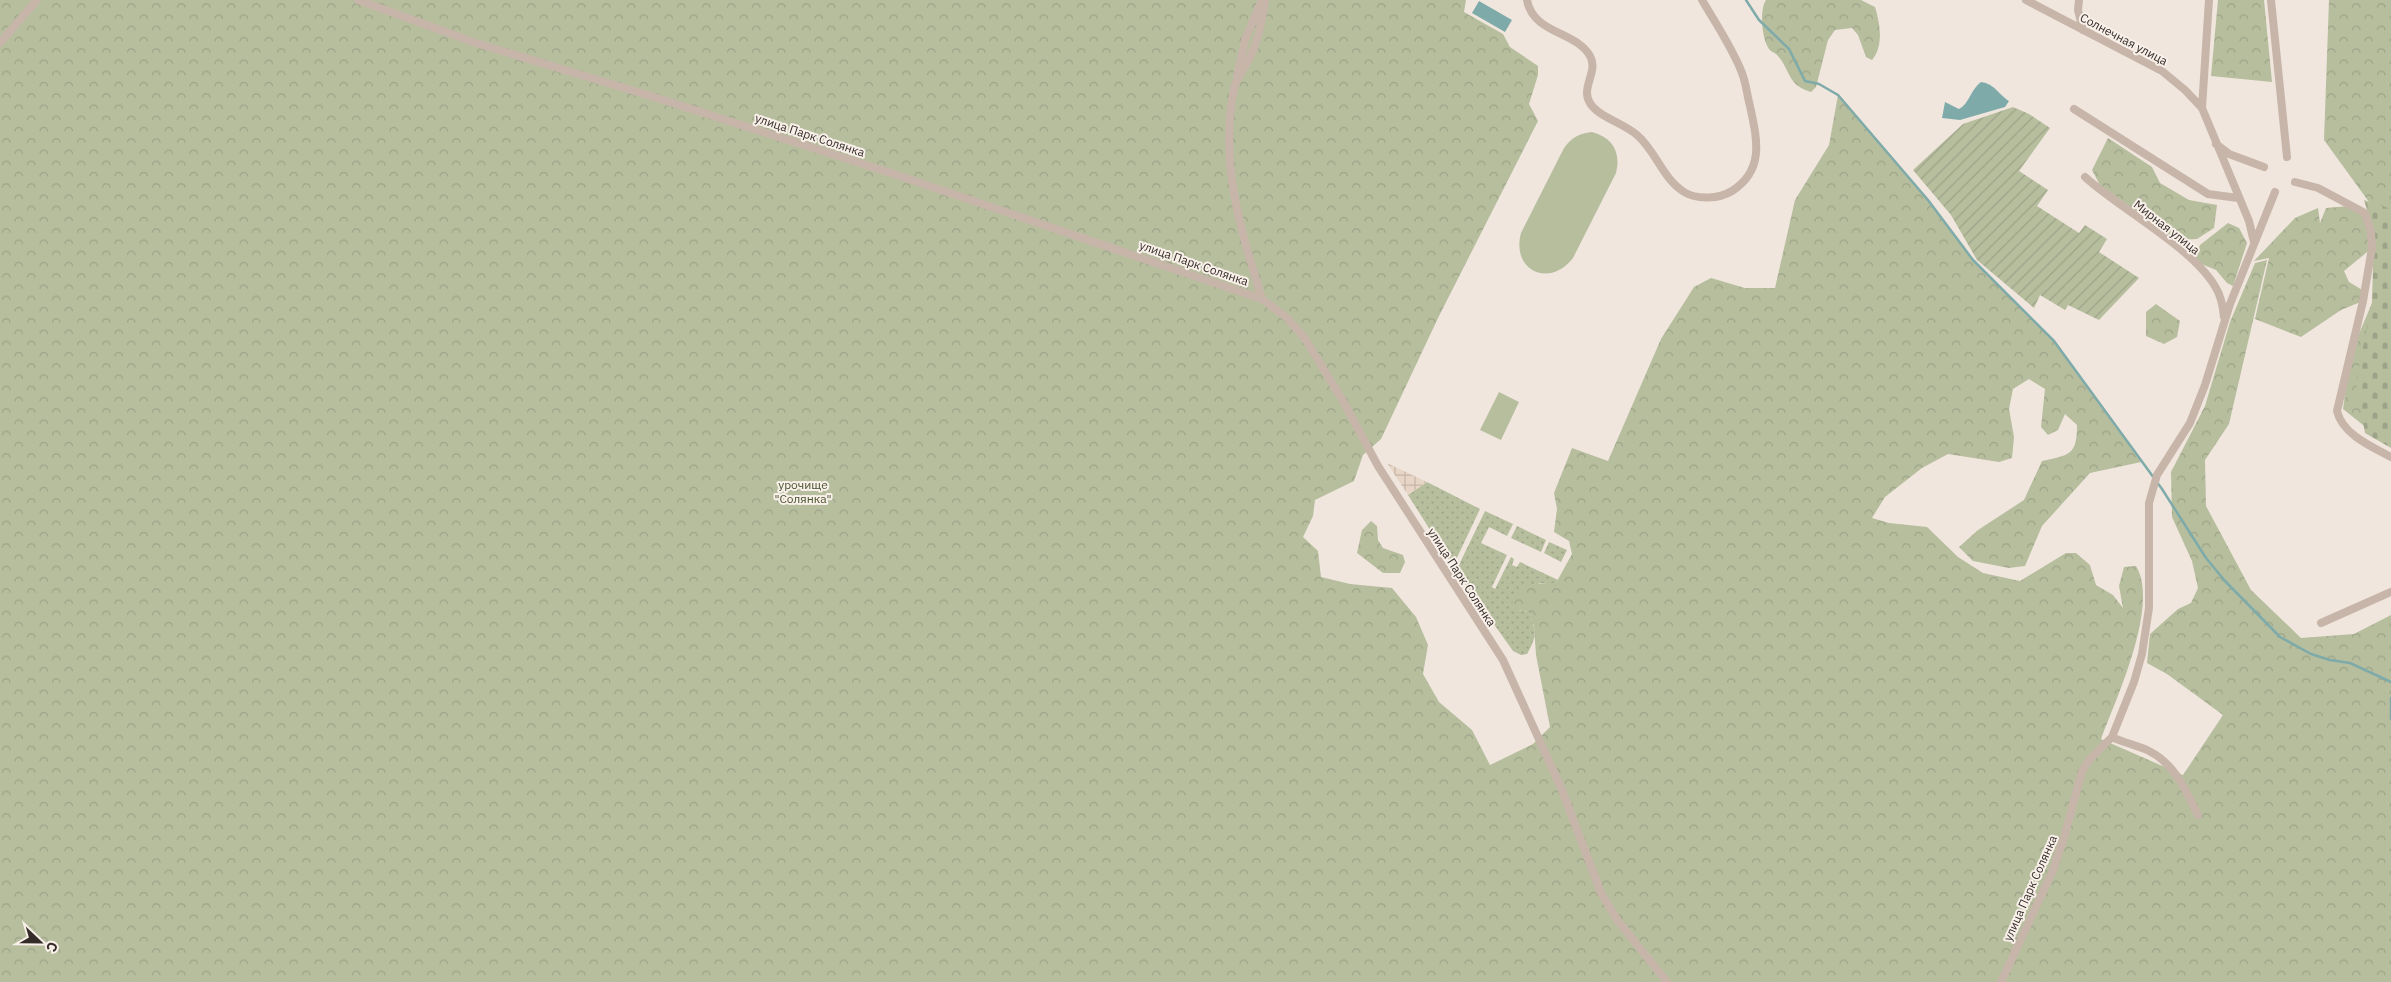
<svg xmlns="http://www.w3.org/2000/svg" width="2391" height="982" font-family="'IBM Plex Sans',sans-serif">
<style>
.grass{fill:url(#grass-dots)}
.forest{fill:url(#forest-crowns)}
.cemetery{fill:url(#cemetery-stones)}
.garden{fill:url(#garden-furrows)}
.pitch{fill:#b6be9e}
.plaza{fill:url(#plaza-grid)}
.water{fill:#7eabaa}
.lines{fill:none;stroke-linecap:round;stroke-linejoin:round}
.stream{stroke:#7eabaa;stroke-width:2.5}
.street{stroke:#c7b5a9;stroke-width:8}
.labels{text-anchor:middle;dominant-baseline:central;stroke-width:4;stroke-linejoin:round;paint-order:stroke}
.street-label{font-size:12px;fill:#352c29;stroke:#f8f0e9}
.park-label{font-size:12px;fill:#47522e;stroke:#f8f0e9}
</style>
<defs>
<pattern id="grass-dots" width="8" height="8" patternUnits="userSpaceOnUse" patternTransform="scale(1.25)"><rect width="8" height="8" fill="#b6be9e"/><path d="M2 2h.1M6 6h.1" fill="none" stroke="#9da388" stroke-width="1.8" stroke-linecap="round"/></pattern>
<pattern id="forest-crowns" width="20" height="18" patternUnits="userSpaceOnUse" patternTransform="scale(1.25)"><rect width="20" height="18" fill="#b6be9e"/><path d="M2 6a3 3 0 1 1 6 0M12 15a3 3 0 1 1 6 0" fill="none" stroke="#9da388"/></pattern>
<pattern id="cemetery-stones" width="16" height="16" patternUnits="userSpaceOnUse" patternTransform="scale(1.25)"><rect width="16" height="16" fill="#b6be9e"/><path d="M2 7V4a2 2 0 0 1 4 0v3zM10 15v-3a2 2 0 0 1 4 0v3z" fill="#9da388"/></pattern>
<pattern id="garden-furrows" width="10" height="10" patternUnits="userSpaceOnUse" patternTransform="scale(1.25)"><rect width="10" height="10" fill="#b6be9e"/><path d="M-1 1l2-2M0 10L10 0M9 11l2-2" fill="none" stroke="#9da388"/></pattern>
<pattern id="plaza-grid" width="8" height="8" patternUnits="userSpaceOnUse" patternTransform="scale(1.25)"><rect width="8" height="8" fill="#e7d5c5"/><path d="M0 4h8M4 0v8" fill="none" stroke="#c7b7a9"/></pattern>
</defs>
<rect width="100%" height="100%" fill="#f0e6dd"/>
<path class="grass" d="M1427,482l53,27 -27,57 -45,-71z
M1485,511l28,13 -6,12 -18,-9 -8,16 26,12 -15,32 3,2 16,-32 3,2 -2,6 5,2 3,-5 38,18 -2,3h-17l-21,27 10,2c9,19 9,24 -1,42l-6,1 -8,-4 -57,-80z
M1517,526l29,14 -5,12 -30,-14z
M1549,542l18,8 -6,12 -17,-9z"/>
<path class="forest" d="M0,0h1466l-2,12 39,22 7,13 28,19v9l-9,29 9,17 -99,195 -58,123 -18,16 -9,26 -39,19 -2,16 -10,21 15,14 3,26 29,7 42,4 24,29 12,28 -5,29 16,28 33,28 18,35 43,-21 17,-17 -14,-72 -2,-29 -6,-14 -10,-2 -6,-6c5,-21 25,-21 44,-21l16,-29 -3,-13 -15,-9 3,-23 -3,-16 18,-45 36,13 53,-122 33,-52 17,-9 34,10h30l20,-88 34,-55 9,-50 90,105 45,60 81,81 87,121 -51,11 -48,53 -17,40 -16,2 -36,-7 -14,-14 19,-17 46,-30 18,-39c28,-6 35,-6 35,-36l-12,-11 -7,16 -10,5 -7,-8 4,-38 -16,-10 -16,10 -4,20 5,28 -2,21 -13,4 -51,-8 -26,14 -37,29 -13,21 17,5 38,4 31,30 25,16 37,8 46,-28h10l14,12 6,20 17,10 10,13 -4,-22 5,-19 12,-1c24,39 -20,133 -35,173l82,36 40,-60 -56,-41 -20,-11 3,-29 28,-25 13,-6 7,-15 -6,-27 -20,-44 -1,-45 34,-66 25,-84 25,-59 12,-3 -38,164 -24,36 1,46 45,84 50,48 53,-4 37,-19v367h-2391z
M1766,0h95l14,7c5,16 9,39 -3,53l-6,-3 -8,-22 -6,-7 -17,2 -7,10 -12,47 -5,5c-24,-7 -20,-21 -33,-36 -2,-3 -7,-4 -9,-7 -7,-9 -10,-39 -3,-49z
M2218,0h46l8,82 -61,-6z
M2329,0h62v444l-8,-3 -40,-32 7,-54 22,-52 5,-90 -53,-73z
M2108,138l44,29 8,16 29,17 28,5 -3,23 -17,11 -21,1 -76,-55 -8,-15z
M2349,206l10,4 12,22 1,16 -28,23 5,11 15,9 -1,10 -22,9 -40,27 -46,-18 14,-61 -15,3 41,-43 23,-10 2,15 6,-15z
M2228,223l11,5 8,15 -14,43 -6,-3 -11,-13 -22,-9 6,-16z
M2156,304l24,17 -3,16 -13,7 -18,-8v-24z
M1371,521l6,5 1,14 5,8 20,7 2,7 -5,11h-17l-26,-20 5,-23z"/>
<path class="cemetery" d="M2364,200l27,9v239l-26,-15 -9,-51 16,-79 2,-71z"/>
<path class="garden" d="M2013,107l16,7 21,14 -31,43 29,19 -11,16 42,27 6,-8 22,14 -8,13 40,26 -40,42 -31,-15 -3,5 -25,-15 -6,13 -57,-48 -26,-45 -38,-45 50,-46z"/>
<path class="pitch" d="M1592,132c21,6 29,20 24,41l-43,85c-24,31 -62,12 -52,-25l43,-85c8,-11 14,-14 28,-16z
M1499,392l20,10 -18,38 -21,-10z"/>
<path class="plaza" d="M1387,463l40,19 -19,13z"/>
<path class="water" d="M1479,1l33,19 -7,12 -33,-19z
M1981,82c14,2 17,12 28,19l-4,6 -45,13 -18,-2 3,-16 14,7c10,-5 12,-20 22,-27z"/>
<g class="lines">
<path class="stream" d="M1746,0l13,20 30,29 16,32 14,3 19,11 90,105 45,60 81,81 108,148 44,69 19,23 55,56 31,17 19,6 20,3 41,19
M2391,698v21"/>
<path class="street" d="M358,0l118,43 178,54 240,77 368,125 24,18 18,20 39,64 35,65 125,194 59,130 39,103 17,28 49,61
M1527,0c6,34 49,31 63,56 9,15 -10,32 0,47 7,13 35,21 47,32 19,16 25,43 47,57 13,8 35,7 48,-1 33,-21 25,-52 18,-85 -3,-11 -4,-23 -8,-33 -9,-24 -27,-51 -40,-73
M2026,0l136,71 23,19 17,18 47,113 5,21
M2079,0l-1,10 5,20
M2271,0l16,157
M0,43l37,-43
M1237,76l8,-36 17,-40
M2202,108l7,-108
M2074,109l134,85 30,4
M2216,144l13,10 35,13
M2085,177c35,32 109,71 131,111 5,8 7,19 8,29
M2295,182l23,6 47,25 6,19 1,16 -9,53 -26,110c5,23 35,36 54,46
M1262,299c-21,-68 -43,-137 -28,-210 2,-11 10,-20 15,-30 10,-19 13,-39 16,-59
M2321,623l70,-31
M2112,737c12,6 25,8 37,14 26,13 36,38 49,64
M2001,982l52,-112 12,-36 17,-63 8,-12 22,-22 22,-55 8,-28 7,-46v-105l8,-28 33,-52 15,-38 25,-81 45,-112"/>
</g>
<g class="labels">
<g class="street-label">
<text transform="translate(2124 39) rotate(28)">Солнечная улица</text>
<text transform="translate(810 135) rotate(18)">улица Парк Солянка</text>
<text transform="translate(2167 227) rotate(38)">Мирная улица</text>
<text transform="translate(1194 263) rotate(19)">улица Парк Солянка</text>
<text transform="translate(1462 577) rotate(57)">улица Парк Солянка</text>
<text transform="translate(2030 888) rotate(-66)">улица Парк Солянка</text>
</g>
<g class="park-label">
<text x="803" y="484">урочище<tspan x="803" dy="14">"Солянка"</tspan></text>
</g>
</g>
<g transform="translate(40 942) rotate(112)" stroke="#f8f0e9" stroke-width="4" paint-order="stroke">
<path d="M0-4L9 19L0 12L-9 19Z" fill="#352c29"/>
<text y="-8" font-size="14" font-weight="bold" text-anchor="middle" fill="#352c29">С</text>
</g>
</svg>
